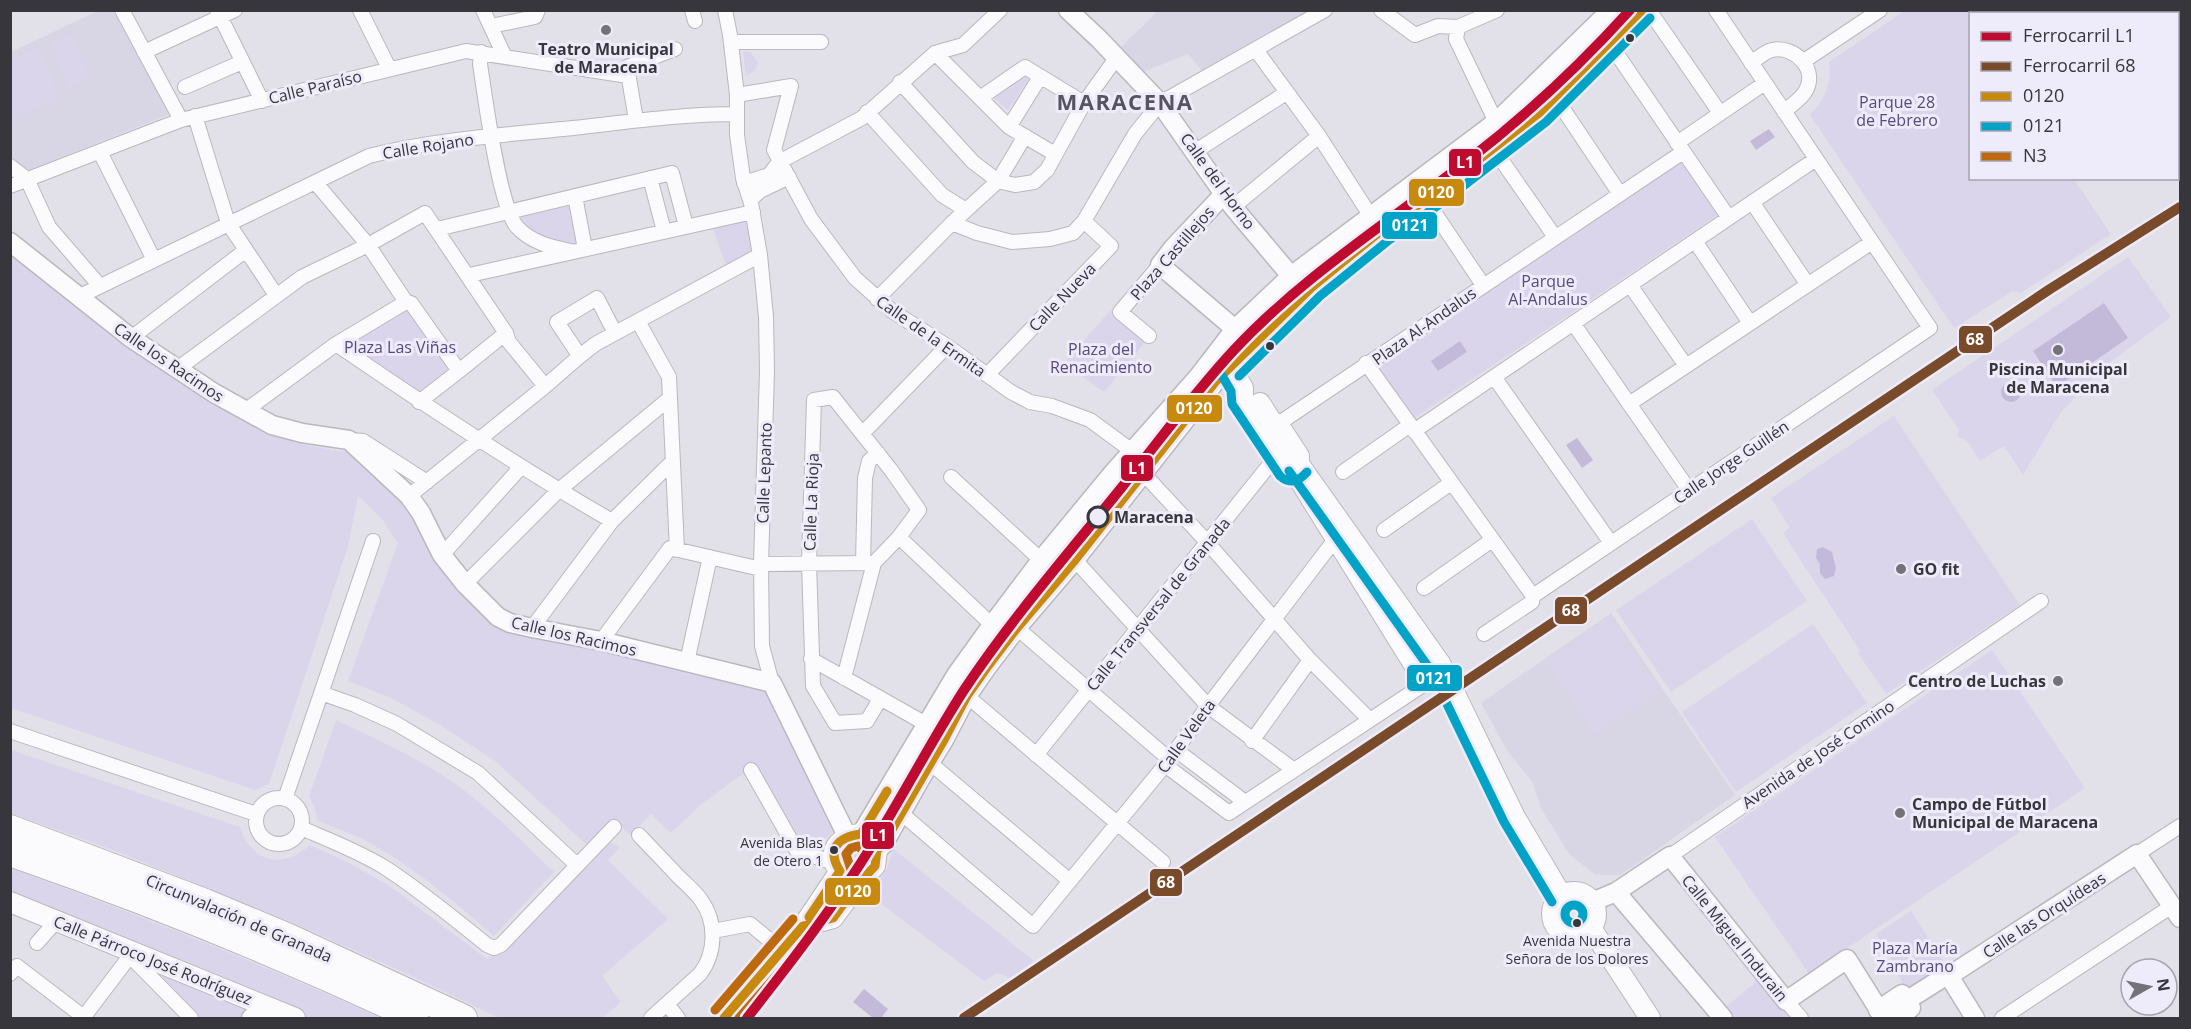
<svg xmlns="http://www.w3.org/2000/svg" width="2191" height="1029" font-family="'Open Sans',sans-serif">
<style>
.built{fill:#d8d5e4}
.green{fill:#dbd5ec}
.water{fill:#c2bad8}
.lines{fill:none;stroke-linecap:round;stroke-linejoin:round}
.minor-casing{stroke:#bab8be;stroke-width:16}
.tertiary-casing{stroke:#bab8be;stroke-width:21}
.secondary-casing{stroke:#bab8be;stroke-width:22}
.motorway-casing{stroke:#bab8be;stroke-width:28}
.minor{stroke:#fbfafc;stroke-width:14}
.tertiary{stroke:#fbfafc;stroke-width:18}
.secondary{stroke:#fbfafc;stroke-width:20}
.motorway{stroke:#fbfafc;stroke-width:26}
.bus-1-casing{stroke:#eeebfa;stroke-width:14}
.bus-2-casing{stroke:#eeebfa;stroke-width:14}
.bus-3-casing{stroke:#eeebfa;stroke-width:14}
.bus-1{stroke:#c78a0f;stroke-width:9}
.bus-2{stroke:#03a3c7;stroke-width:9}
.bus-3{stroke:#bd6a0f;stroke-width:9}
.rail-1-casing{stroke:#eeebfa;stroke-width:15}
.rail-2-casing{stroke:#eeebfa;stroke-width:15}
.rail-1{stroke:#c00b31;stroke-width:10}
.rail-2{stroke:#7a4b2a;stroke-width:10}
.poi-dot{fill:#737278;stroke:#eeebfa;stroke-width:2}
.bus-dot{fill:#37363c;stroke:#eeebfa;stroke-width:2}
.stop-dot{fill:#eeebfa;stroke:#37363c;stroke-width:3}
.labels{text-anchor:middle;dominant-baseline:central;stroke-width:6;stroke-linejoin:round;paint-order:stroke}
.bus-label{font-size:14px;fill:#37363c;stroke:#eeebfa;text-anchor:end}
.poi-label{font-size:16px;font-weight:bold;fill:#37363c;stroke:#eeebfa}
.street-label{font-size:16px;fill:#37363c;stroke:#eeebfa}
.park-label{font-size:16px;fill:#59497f;stroke:#eeebfa}
.stop-label{font-size:16px;font-weight:bold;fill:#37363c;stroke:#eeebfa;text-anchor:start}
.district-label{font-size:22px;font-weight:bold;letter-spacing:1.5px;fill:#575460;stroke:#eeebfa}
.line-badge{stroke:#eeebfa;stroke-width:2}
.badge-label{font-size:16px;text-anchor:middle;font-weight:bold;fill:#fff}
</style>
<rect width="100%" height="100%" fill="#e2e0e8"/>
<path class="built" d="M98,11h15l57,103 -143,57 -16,-14v-105z
M1158,11h159l-112,63 -17,-20 -43,17 -5,4 -23,-24z
M1611,613l124,182 -115,80h-16l-9,-1 -25,-19 -29,-47 -9,-27 -24,-29 -27,-49z"/>
<path class="green" d="M1906,10l168,1v3h-104v164l104,1 37,55 -90,59 -8,-2 -59,37 -144,-213c15,-15 22,-32 19,-53z
M72,34l18,45 -21,9 -19,-45z
M39,48l21,51 -49,19v-58z
M743,51l7,1 8,10c-2,8 -5,11 -12,14z
M1025,73l5,4 -22,33 -17,-15z
M1683,161l36,53 -306,205 -36,-53z
M573,201l8,44c-25,0 -53,-9 -66,-32z
M746,218l6,34 -26,13 -14,-39z
M10,250l170,129 49,33 48,24 16,6 38,8 19,2 63,57 83,110 269,68 72,140 -21,23 -16,-2 -51,-75 -8,2 -41,30 -29,28 -20,-19 -21,21 -15,-14 -27,25 -94,-86 -54,-35 -47,-26 -45,-18 50,-138 -16,-24 -24,-23 -10,50 -79,238 -14,6 -244,-82z
M2128,257l43,60 -70,52 -40,43 -38,63 -19,-29 -24,15 -13,-20 -9,-4v-9l-26,-38z
M409,305l44,66 -35,28 -75,-55z
M1111,310l36,30 -43,52 -40,-29z
M1894,416l126,189 -134,89 -28,-41 2,-2 -77,-118 7,-5 -19,-30z
M1752,519l55,82 -136,91 -55,-82z
M1610,617l50,73 -64,44 -50,-73z
M1813,624l54,79 -131,89 -54,-80z
M1992,650l93,138 -276,186 -94,-137z
M336,720c44,21 90,41 129,71 32,24 60,54 89,81l-60,64c-42,-36 -84,-73 -134,-98 -14,-6 -29,-12 -43,-18l-2,-12 -6,-11z
M11,750l229,77c12,36 42,43 70,18l37,17 41,23 99,74 21,-12 100,-105 12,5 -12,13 60,59 -66,57 19,26 -17,15 1,1h-106l-98,-47 -103,-46 -185,-75 -102,-37z
M856,839l15,15 -7,12 -9,1 -10,-7 -2,-9z
M892,848l142,113 -24,17 -13,-5 -13,8 -120,-90c19,-12 26,-21 28,-43z
M10,868c126,46 249,95 371,150h-72l-298,-122z
M1911,911l36,56 -39,25 -12,-20 -1,-7 -19,-31z
M147,968l103,43 -9,7h-45z
M1762,977l34,41h-67l-7,-8z"/>
<path class="water" d="M1769,129l6,8 -19,13 -6,-9z
M2104,303l24,35 -71,49 -24,-36z
M1460,341l7,11 -29,19 -7,-10z
M2001 392a10 10 0 1 1 20 0a10 10 0 1 1-20 0Z
M1577,438l16,22 -11,8 -16,-23z
M1823,547l9,5 4,16 -2,8 -9,3 -5,-6v-9l-4,-6 1,-9z
M864,989l24,20 -7,9h-8l-20,-16z"/>
<g class="lines">
<defs>
<path id="minor" d="M122,10l59,110
M217,10l45,91
M360,10l29,58
M483,10l22,47
M692,10l3,11
M725,10l5,25 7,60v40l6,43 8,25 9,52 6,62 1,54 -6,193 1,82 10,37
M1381,10l34,25 23,-9 20,1 39,-17
M1649,10l71,103
M491,26l44,-9 3,-7
M1458,27l-2,12 40,83
M731,42h90
M1610,44l119,174
M1256,50l63,86 51,79
M144,52l91,-42
M481,52l-1,12c5,32 19,142 37,163 15,16 34,20 54,24
M935,53l74,74 46,27
M1804,61l76,-51
M1751,63c6,-4 13,-11 21,-13 23,-5 47,20 33,42 -5,8 -14,13 -21,20
M900,82l73,80 25,19 17,4 19,-3 13,-12 37,-67 33,-46
M185,87l57,-25
M737,95l54,-9 -17,64 37,69 44,59 37,33 55,35 64,46 19,10 22,4 38,14 42,31
M1555,97l65,97
M980,98l45,-31 59,36
M867,112l75,83 24,15
M195,116l33,107 48,72
M636,120l-9,-53 48,-18
M1009,127l31,-50
M1677,143l88,-60
M1493,148l62,89
M1196,151l90,-58
M100,152l54,108
M10,166l17,13 22,48 51,59
M650,178l14,53
M315,182l53,63 38,57 5,1 48,68 -40,31
M744,183l25,-8 10,-13 83,-44 73,-65 28,-8 37,-35
M10,186l171,-66 285,-69 162,25
M575,196l10,53
M750,200l10,-9 29,-14
M1426,200l57,85
M1752,202l56,83
M1233,207l86,-71
M952,223l25,10 35,9 38,-3 23,-6 11,-12 51,-87 25,-31 165,-93
M437,229l235,-56 14,53
M1695,241l55,82
M469,277l5,-3 279,-62
M1630,285l56,81
M78,297l291,-141c67,-17 136,-21 204,-28 55,-6 109,-14 164,-14
M877,299l75,-76 46,-42 27,-45
M638,321l31,56 8,173
M1573,323l116,167
M1149,336l-29,-24 40,-47
M131,338l115,-88
M336,344c90,62 181,122 276,177
M579,355l-22,-33 40,-24 18,35
M1366,363l167,233
M176,370l126,-93 66,-32 57,-32 81,120 3,9 36,44
M459,371l47,-38
M987,375l124,-129 -27,-25
M1494,377l117,166
M1629,404l243,-162
M245,411l91,-67 70,-42
M1278,424l405,-272
M1414,431l402,-272
M863,433l84,-87
M349,440l14,1 64,41
M1343,472l67,-47
M1143,473l64,69 103,118 60,60
M951,477l90,83
M409,496c45,-36 89,-72 134,-108 18,-15 34,-31 54,-45l163,-88
M1384,530l67,-47
M899,537l93,88
M442,555l79,-88
M1075,560l133,146 86,64
M863,563l2,-85 4,-17 9,-8
M761,564l110,-1
M465,584l94,-94 111,-92
M1424,588l68,-48
M1533,596l397,-268 -214,-318
M532,628l80,-107 61,-60
M1017,628l152,131
M1484,634l48,-32 1,-6
M601,641l69,-93 91,21
M811,659l115,65
M687,662l23,-105
M844,678l30,-115 25,-26 20,-27 -28,-40 -58,-73 -19,3 -5,163 4,123 22,37 32,-2 13,-22
M321,693l34,12 42,19 81,49 99,92
M967,696l196,166
M10,731l246,83
M1252,741l58,-81
M1176,750l69,52
M1036,755l243,-302
M930,763l140,118
M1165,765l64,48 194,-128 -134,-216
M751,770l46,81 38,12
M256 821a23 23 0 1 1 46 0a23 23 0 1 1-46 0Z
M285,799l88,-258
M901,813l132,113 132,-161 43,-59 125,-164
M301,828c28,12 57,23 83,39 36,23 69,51 103,78l7,3 7,-3 113,-118
M639,835c12,13 24,25 36,38 8,9 19,17 26,27 16,22 15,53 -1,74l-49,44
M2137,854l43,-28
M1670,856l371,-255
M713,931l37,-7 17,14 17,11
M37,943l14,-16 2,-8
M130,956l61,62
M10,974l7,-8 68,52
M1786,1001l15,17
M667,1004l11,14
M83,1018l50,-66
M2002,1018l170,-112"/>
<path id="tertiary" d="M1068,10l31,29 61,64 73,104 58,69 5,9
M1224,194l-51,54 -13,17 75,64
M10,242l121,96 83,55 58,32 30,8 47,7 60,56 12,17 21,42 23,29 33,33 12,6 22,5 69,13 171,42 75,153
M861,834l95,-159 36,-50 49,-65 71,-86 86,-97 37,-48 56,-53 205,-154 115,-112
M877,850l6,-5 39,-69 22,-36 23,-44 21,-30 29,-38 58,-68 141,-179 96,-94 70,-57 55,-38 102,-79 103,-103
M1616,892l107,126
M1592,902l24,-10 54,-36 116,145 61,-42 37,59
M1949,976l26,42
M1906,1001l38,-24 5,-1 188,-122 43,64
M1878,1010l24,-16 9,14 -16,10
M251,1018l14,-12"/>
<path id="secondary" d="M1231,368l12,20v10l46,71h5l5,-5
M1260,403l12,19 6,2 21,32v8
M1299,464l141,199 75,154 47,79
M1552 914a22 22 0 1 1 44 0a22 22 0 1 1-44 0Z
M10,902l285,116
M803,926l30,-8 25,-34 17,-18 2,-16 -3,-7 -13,-9c-42,2 -32,53 5,41
M1591,928l59,90
M724,1018l79,-92 37,-55"/>
<path id="motorway" d="M10,828l195,74 84,35 175,81
M10,853c138,48 274,103 405,165"/>
</defs>
<use href="#minor" class="minor-casing"/>
<use href="#tertiary" class="tertiary-casing"/>
<use href="#secondary" class="secondary-casing"/>
<use href="#motorway" class="motorway-casing"/>
<use href="#minor" class="minor"/>
<use href="#tertiary" class="tertiary"/>
<use href="#secondary" class="secondary"/>
<use href="#motorway" class="motorway"/>
<defs>
<path id="bus-1" d="M809,917l31,-46c-14,-22 -2,-34 21,-37l26,-43
M724,1018l79,-92 30,-8 25,-34 17,-18 2,-16 6,-5 61,-105 23,-44 21,-30 29,-38 58,-68 141,-179 96,-94 70,-57 55,-38 102,-79 103,-103"/>
<path id="bus-2" d="M1221,374l10,17 1,13 48,72c10,9 19,5 27,-4
M1239,376l81,-80 69,-56 55,-39 102,-79 104,-104
M1289,471l141,198 74,153 48,80
M1565 914a9 9 0 1 1 18 0a9 9 0 1 1-18 0Z"/>
<path id="bus-3" d="M858,846l7,6c2,10 -6,15 -13,21l-6,-19 5,-6z
M715,1010l78,-91
M739,1018l71,-81"/>
</defs>
<use href="#bus-1" class="bus-1-casing"/>
<use href="#bus-2" class="bus-2-casing"/>
<use href="#bus-3" class="bus-3-casing"/>
<use href="#bus-1" class="bus-1"/>
<use href="#bus-2" class="bus-2"/>
<use href="#bus-3" class="bus-3"/>
<defs>
<path id="rail-1" d="M747,1018c45,-57 89,-114 127,-176 31,-50 58,-102 90,-152 48,-72 104,-136 158,-203 37,-46 72,-94 112,-137 70,-75 157,-129 237,-192 57,-44 110,-94 159,-148"/>
<path id="rail-2" d="M964,1018l1086,-729 130,-82"/>
</defs>
<use href="#rail-1" class="rail-1-casing"/>
<use href="#rail-2" class="rail-2-casing"/>
<use href="#rail-1" class="rail-1"/>
<use href="#rail-2" class="rail-2"/>
</g>
<g class="poi-dot">
<circle cx="606" cy="30" r="6"/>
<circle cx="2058" cy="350" r="6"/>
<circle cx="1901" cy="569" r="6"/>
<circle cx="2058" cy="681" r="6"/>
<circle cx="1900" cy="813" r="6"/>
</g>
<g class="bus-dot">
<circle cx="1630" cy="38" r="5"/>
<circle cx="1270" cy="346" r="5"/>
<circle cx="834" cy="850" r="5"/>
<circle cx="1577" cy="923" r="5"/>
</g>
<circle class="stop-dot" cx="1098" cy="517" r="10"/>
<g class="labels">
<g class="bus-label">
<text x="823" y="842">Avenida Blas<tspan x="823" dy="18">de Otero 1</tspan></text>
<text x="1577" y="940" text-anchor="middle">Avenida Nuestra<tspan x="1577" dy="18">Señora de los Dolores</tspan></text>
</g>
<g class="poi-label">
<text x="606" y="49">Teatro Municipal<tspan x="606" dy="18">de Maracena</tspan></text>
<text x="2058" y="369">Piscina Municipal<tspan x="2058" dy="18">de Maracena</tspan></text>
<text x="1913" y="569" text-anchor="start">GO fit</text>
<text x="2046" y="681" text-anchor="end">Centro de Luchas</text>
<text x="1912" y="804" text-anchor="start">Campo de Fútbol<tspan x="1912" dy="18">Municipal de Maracena</tspan></text>
</g>
<g class="street-label">
<text transform="translate(315 87) rotate(-14)">Calle Paraíso</text>
<text transform="translate(428 146) rotate(-9)">Calle Rojano</text>
<text transform="translate(1218 181) rotate(54)">Calle del Horno</text>
<text transform="translate(1172 253) rotate(-49)">Plaza Castillejos</text>
<text transform="translate(1062 297) rotate(-46)">Calle Nueva</text>
<text transform="translate(1424 326) rotate(-35)">Plaza Al-Andalus</text>
<text transform="translate(931 336) rotate(35)">Calle de la Ermita</text>
<text transform="translate(169 362) rotate(34)">Calle los Racimos</text>
<text transform="translate(1731 462) rotate(-34)">Calle Jorge Guillén</text>
<text transform="translate(764 473) rotate(-88)">Calle Lepanto</text>
<text transform="translate(811 502) rotate(-88)">Calle La Rioja</text>
<text transform="translate(1158 604) rotate(-51)">Calle Transversal de Granada</text>
<text transform="translate(574 636) rotate(13)">Calle los Racimos</text>
<text transform="translate(1186 736) rotate(-54)">Calle Veleta</text>
<text transform="translate(1818 754) rotate(-34)">Avenida de José Comino</text>
<text transform="translate(2044 915) rotate(-33)">Calle las Orquídeas</text>
<text transform="translate(239 918) rotate(23)">Circunvalación de Granada</text>
<text transform="translate(1735 938) rotate(51)">Calle Miguel Indurain</text>
<text transform="translate(153 960) rotate(22)">Calle Párroco José Rodríguez</text>
</g>
<g class="park-label">
<text x="1897" y="102">Parque 28<tspan x="1897" dy="18">de Febrero</tspan></text>
<text x="1548" y="281">Parque<tspan x="1548" dy="18">Al-Andalus</tspan></text>
<text x="400" y="347">Plaza Las Viñas</text>
<text x="1101" y="349">Plaza del<tspan x="1101" dy="18">Renacimiento</tspan></text>
<text x="1915" y="948">Plaza María<tspan x="1915" dy="18">Zambrano</tspan></text>
</g>
<g class="stop-label">
<text x="1114" y="517">Maracena</text>
</g>
<g class="district-label">
<text x="1125" y="101">MARACENA</text>
</g>
</g>
<g class="line-badge">
<rect x="1448" y="148" width="34" height="29" rx="6" fill="#c00b31"/>
<rect x="1408" y="178" width="57" height="29" rx="6" fill="#c78a0f"/>
<rect x="1381" y="211" width="57" height="29" rx="6" fill="#03a3c7"/>
<rect x="1958" y="325" width="35" height="29" rx="6" fill="#7a4b2a"/>
<rect x="1166" y="394" width="57" height="29" rx="6" fill="#c78a0f"/>
<rect x="1120" y="454" width="34" height="28" rx="6" fill="#c00b31"/>
<rect x="1554" y="596" width="34" height="29" rx="6" fill="#7a4b2a"/>
<rect x="1406" y="664" width="57" height="28" rx="6" fill="#03a3c7"/>
<rect x="861" y="821" width="34" height="29" rx="6" fill="#c00b31"/>
<rect x="1149" y="868" width="34" height="29" rx="6" fill="#7a4b2a"/>
<rect x="824" y="877" width="57" height="29" rx="6" fill="#c78a0f"/>
</g>
<g class="badge-label">
<text x="1465" y="168">L1</text>
<text x="1436" y="198">0120</text>
<text x="1410" y="231">0121</text>
<text x="1975" y="345">68</text>
<text x="1194" y="414">0120</text>
<text x="1137" y="474">L1</text>
<text x="1571" y="616">68</text>
<text x="1434" y="684">0121</text>
<text x="878" y="841">L1</text>
<text x="1166" y="888">68</text>
<text x="853" y="897">0120</text>
</g>
<rect width="2191" height="1029" fill="none" stroke="#37363c" stroke-width="24"/>
<rect x="1969" y="12" width="210" height="168" fill="#eeebfa" stroke="#a5a3ae" stroke-width="1.5"/>
<rect x="1981" y="32" width="30" height="9" fill="#c00b31" stroke="#a5a3ae" stroke-width="1.5"/>
<text x="2023" y="42" font-size="18" fill="#37363c">Ferrocarril L1</text>
<rect x="1981" y="62" width="30" height="9" fill="#7a4b2a" stroke="#a5a3ae" stroke-width="1.5"/>
<text x="2023" y="72" font-size="18" fill="#37363c">Ferrocarril 68</text>
<rect x="1981" y="92" width="30" height="9" fill="#c78a0f" stroke="#a5a3ae" stroke-width="1.5"/>
<text x="2023" y="102" font-size="18" fill="#37363c">0120</text>
<rect x="1981" y="122" width="30" height="9" fill="#03a3c7" stroke="#a5a3ae" stroke-width="1.5"/>
<text x="2023" y="132" font-size="18" fill="#37363c">0121</text>
<rect x="1981" y="152" width="30" height="9" fill="#bd6a0f" stroke="#a5a3ae" stroke-width="1.5"/>
<text x="2023" y="162" font-size="18" fill="#37363c">N3</text>
<g transform="translate(2149 987) rotate(81)"><circle r="28" fill="#eeebfa" stroke="#a5a3ae" stroke-width="1.5"/>
<path d="M0-4.5L10 22L0 15L-10 22Z" fill="#737278"/>
<text y="-9" font-size="16" font-weight="bold" text-anchor="middle" fill="#37363c">N</text>
</g>
</svg>
